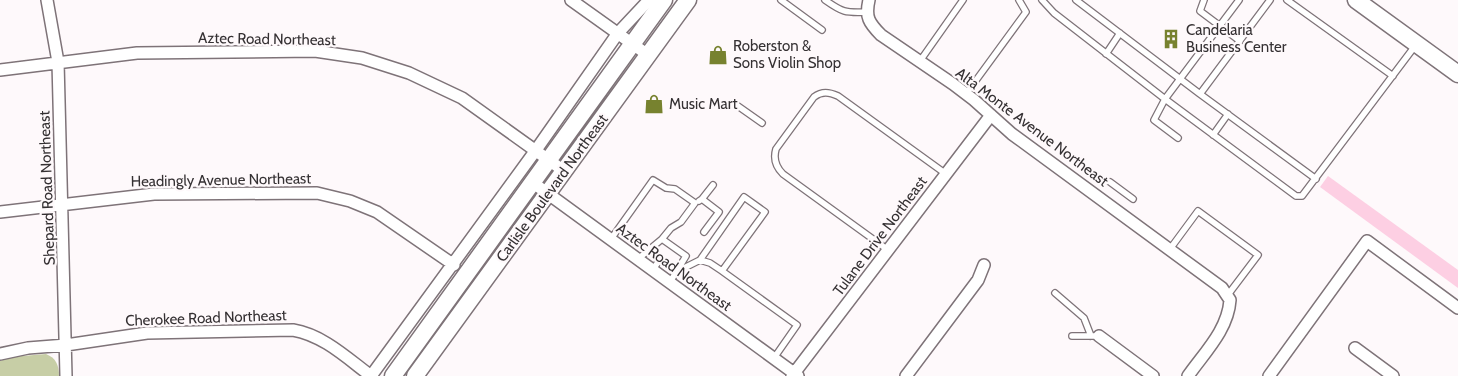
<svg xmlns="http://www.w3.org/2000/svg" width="1458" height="376" font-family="Cabin,sans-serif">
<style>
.green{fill:#c7cea6}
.water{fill:#fdcfe3}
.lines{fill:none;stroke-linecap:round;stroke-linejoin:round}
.service-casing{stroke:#7e7378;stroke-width:8}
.minor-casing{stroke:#7e7378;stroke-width:14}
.secondary-casing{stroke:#7e7378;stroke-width:19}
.service{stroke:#fff;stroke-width:5.5}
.minor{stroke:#fff;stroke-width:11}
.secondary{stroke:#fff;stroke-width:16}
.labels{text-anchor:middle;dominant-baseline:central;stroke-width:4.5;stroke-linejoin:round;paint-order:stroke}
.poi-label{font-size:15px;fill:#353133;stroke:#fef9fb;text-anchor:start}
.street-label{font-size:15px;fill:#353133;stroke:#fef9fb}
</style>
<rect width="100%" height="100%" fill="#fef9fb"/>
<path class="green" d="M46,354c10,4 13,11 13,22h-59v-15l10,-4z"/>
<path class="water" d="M1328,176l130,94v18l-138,-101z"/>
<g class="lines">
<defs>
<path id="service" d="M781,0l41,30
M825,0c17,12 20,13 41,12
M1042,0l12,13 111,86 131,97h6l113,-150
M1076,0l124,94 70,-94
M1204,0l-4,11 40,30
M1287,0l106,76
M1106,54l14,-21
M920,61l43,-61
M966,94l60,-82 -7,-12
M1200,94l116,85
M735,104l27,19
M1213,135l15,-21
M1178,138l-24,-18 11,-21 74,-99
M1110,182l23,17
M702,199l17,13 -15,20
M699,201l3,-2 11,-14
M611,239l42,-59 13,8 9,1 20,14 -14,19 -10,6 -9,11
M1170,249l28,-38 60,44 -31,41
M649,250l11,10 -8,10
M888,250l-105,-76c-7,-7 -10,-15 -7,-25l38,-52c8,-6 15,-5 24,-1l108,78
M638,259l24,-20 24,17 -16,26
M660,260l17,11
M700,260l10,3 12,8 75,54 -23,33
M679,268h5l16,-8 44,-63 21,15 -43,59
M1055,293l29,25 7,18
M1072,336h22"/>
<path id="minor" d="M47,0l11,62 8,314
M571,0l77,55
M869,0c-4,17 0,23 12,35l72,49 21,16 38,34 210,154 8,12c-2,30 -26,53 -42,76
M0,70l137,-17 178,-2 47,7 47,15 53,25 102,73
M532,182l266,194
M0,212l154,-18 163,-1 33,8 27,11 77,53
M1099,336l54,40
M1355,348l38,28
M0,354l28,-6 38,-3 81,-12 146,-3c30,5 54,28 78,46
M371,376l165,-226 82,-117 31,-33
M792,376l199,-261
M906,376l72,-96 6,-15
M1269,376l98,-135 91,67"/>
<path id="secondary" d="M1356,0l102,74
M393,376l271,-376
M415,376l273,-376"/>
</defs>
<use href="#service" class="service-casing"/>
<use href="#minor" class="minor-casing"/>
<use href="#secondary" class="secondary-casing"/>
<use href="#service" class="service"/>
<use href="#minor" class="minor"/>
<use href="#secondary" class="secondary"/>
</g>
<defs>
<symbol id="building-bare" viewBox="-9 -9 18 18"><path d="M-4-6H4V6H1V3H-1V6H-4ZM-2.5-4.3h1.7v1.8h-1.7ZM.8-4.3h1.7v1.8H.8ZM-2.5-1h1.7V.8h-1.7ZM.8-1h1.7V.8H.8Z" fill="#77822f" stroke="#fef9fb" stroke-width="2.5" paint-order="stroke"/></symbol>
<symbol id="shop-bare" viewBox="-9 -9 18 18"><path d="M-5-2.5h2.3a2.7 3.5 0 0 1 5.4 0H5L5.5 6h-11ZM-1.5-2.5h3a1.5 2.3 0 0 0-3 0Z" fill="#77822f" stroke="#fef9fb" stroke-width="2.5" paint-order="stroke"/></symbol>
</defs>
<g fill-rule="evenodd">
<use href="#building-bare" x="1157" y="25" width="28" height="28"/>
<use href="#shop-bare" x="704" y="41" width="28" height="28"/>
<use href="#shop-bare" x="640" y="90" width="28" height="28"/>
</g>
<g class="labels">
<g class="poi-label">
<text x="1186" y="30">Candelaria<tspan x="1186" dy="17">Business Center</tspan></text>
<text x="733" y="46">Roberston &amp;<tspan x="733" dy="17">Sons Violin Shop</tspan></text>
<text x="669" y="104">Music Mart</text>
</g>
<g class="street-label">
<text transform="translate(267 39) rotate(1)">Aztec Road Northeast</text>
<text transform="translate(1032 127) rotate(37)">Alta Monte Avenue Northeast</text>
<text transform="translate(221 180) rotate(-1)">Headingly Avenue Northeast</text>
<text transform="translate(47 188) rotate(-92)">Shepard Road Northeast</text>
<text transform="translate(552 188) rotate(-54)">Carlisle Boulevard Northeast</text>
<text transform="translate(880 236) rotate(-53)">Tulane Drive Northeast</text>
<text transform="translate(674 267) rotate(36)">Aztec Road Northeast</text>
<text transform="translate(206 318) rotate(-2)">Cherokee Road Northeast</text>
</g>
</g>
</svg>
